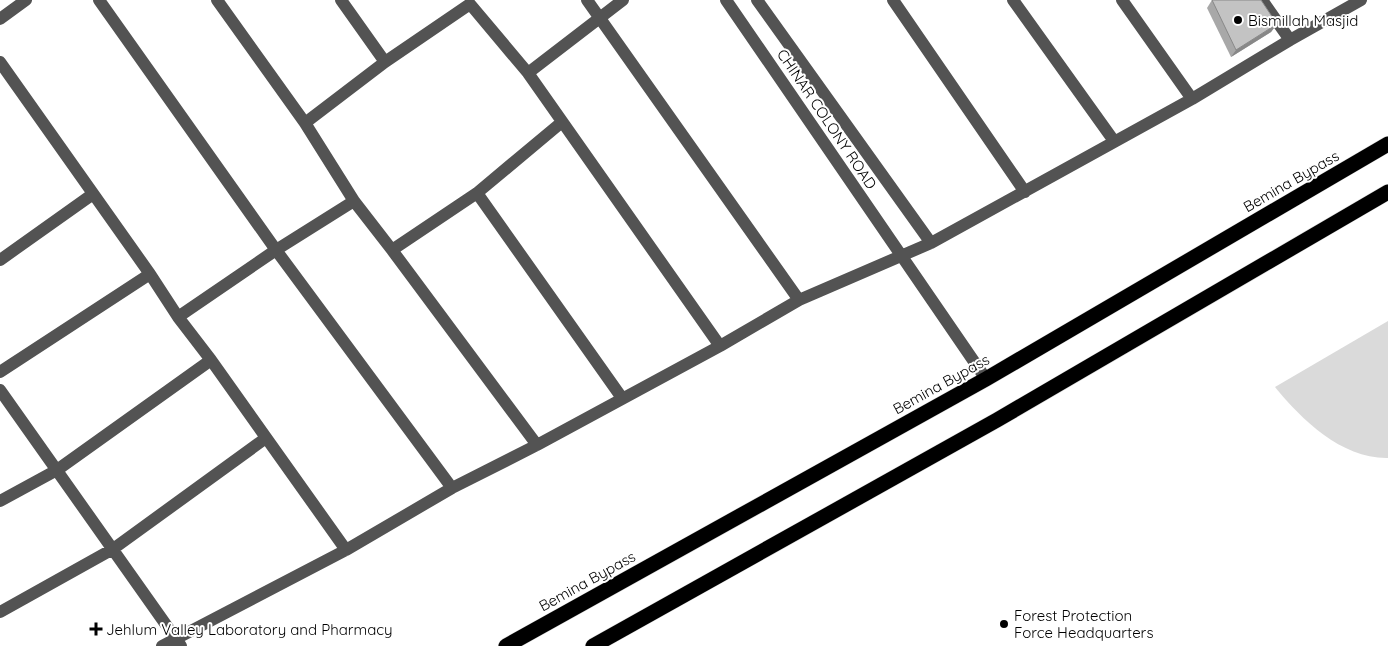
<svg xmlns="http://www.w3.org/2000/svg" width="1388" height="646" font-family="Quicksand,sans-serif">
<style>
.green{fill:#dadada}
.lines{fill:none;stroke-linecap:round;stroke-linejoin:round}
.highway-casing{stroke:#dbdbdb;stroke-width:16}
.minor{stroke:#535353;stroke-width:12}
.highway{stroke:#000;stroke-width:15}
.wall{fill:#a8a8a8}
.shaded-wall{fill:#888}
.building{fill:#c3c3c3;stroke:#888}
.poi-dot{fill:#000;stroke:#fff;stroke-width:2}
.labels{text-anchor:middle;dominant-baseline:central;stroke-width:4;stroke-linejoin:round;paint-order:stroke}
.poi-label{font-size:15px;fill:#000;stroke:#fff;text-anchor:start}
.street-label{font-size:15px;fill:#000;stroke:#fff}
</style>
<rect width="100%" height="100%" fill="#fff"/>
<path class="green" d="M1388,321v137c-46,1 -86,-38 -113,-71z"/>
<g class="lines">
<defs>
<path id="highway" d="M506,646l480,-267 402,-235
M593,646l404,-226 391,-228"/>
</defs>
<use href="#highway" class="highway-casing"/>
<path class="minor" d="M99,0l177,250 176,238
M217,0l88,123
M341,0l44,62
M587,0l212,300
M726,0l260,379
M757,0l174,243
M893,0l132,192
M1013,0l101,141
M1122,0l70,99
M1262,0l28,40
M0,19l26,-19
M0,62l150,212 28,43 33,43 135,190
M528,73l95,-73
M477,193l145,205
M392,250l85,-57 85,-71
M0,260l93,-66
M178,317l98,-67 78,-49
M0,372l150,-98
M0,390l181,256
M537,445l-145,-195 -38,-49 -49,-78 80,-61 85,-58 58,69 192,273
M0,501l57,-31 154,-110
M0,612l113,-63 153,-111
M162,646l184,-96 106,-62 85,-43 183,-99 79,-46 132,-57 261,-144 98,-59 71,-40"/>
<use href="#highway" class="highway"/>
</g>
<path class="wall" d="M1212,0l65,24 -6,8 -40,25 -24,-49z"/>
<path class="shaded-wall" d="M1277,24l-6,8 -40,25 5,-7z"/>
<path class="building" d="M1212,0h49l16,24 -41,26z"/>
<g class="poi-dot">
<circle cx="1238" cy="20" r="5"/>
<circle cx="1004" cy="624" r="5"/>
<path d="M93.5 621.5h5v5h5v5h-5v5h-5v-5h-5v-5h5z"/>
</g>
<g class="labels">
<g class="poi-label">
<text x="1248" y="20">Bismillah Masjid</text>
<text x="1014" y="615">Forest Protection<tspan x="1014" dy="17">Force Headquarters</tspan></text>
<text x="106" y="629">Jehlum Valley Laboratory and Pharmacy</text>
</g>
<g class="street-label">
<text transform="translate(827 119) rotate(56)">CHINAR COLONY ROAD</text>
<text transform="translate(1291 181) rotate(-30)">Bemina Bypass</text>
<text transform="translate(941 384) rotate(-29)">Bemina Bypass</text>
<text transform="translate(587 581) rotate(-29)">Bemina Bypass</text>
</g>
</g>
</svg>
